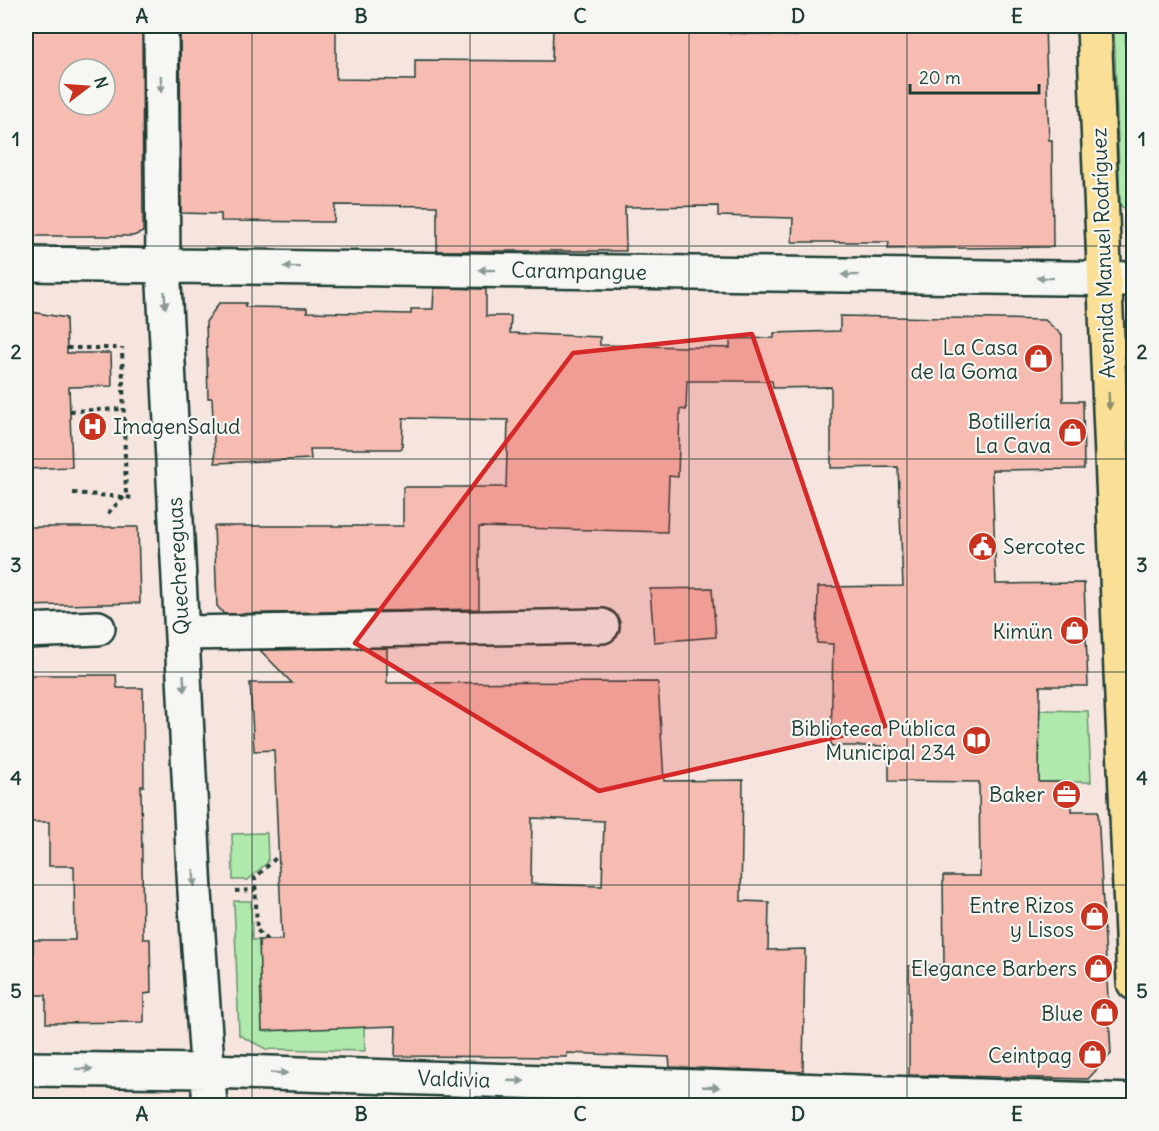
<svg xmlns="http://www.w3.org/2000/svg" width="1159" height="1131" font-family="Delius,sans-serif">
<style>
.built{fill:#f6e4de;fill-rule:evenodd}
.green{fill:#b0e9ac;stroke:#689370;stroke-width:1.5}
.building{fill:#f6bbb1;stroke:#1f3d34;stroke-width:1.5;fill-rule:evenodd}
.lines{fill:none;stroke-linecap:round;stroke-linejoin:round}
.minor-casing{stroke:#1f3d34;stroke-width:38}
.major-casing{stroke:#1f3d34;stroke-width:38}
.path{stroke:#1f3d34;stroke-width:4;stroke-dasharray:4.5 4.5;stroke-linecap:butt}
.minor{stroke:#f6f6f2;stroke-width:33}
.major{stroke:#fadf96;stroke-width:33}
.oneway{fill:#8a9a93}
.oneway2{fill:#8c8e65}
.marked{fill:#d62828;fill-opacity:0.2;stroke:#d62828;stroke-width:4.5;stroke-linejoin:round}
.grid{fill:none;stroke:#1f3d34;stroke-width:1.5;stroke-opacity:0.55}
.labels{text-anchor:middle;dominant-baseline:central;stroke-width:4.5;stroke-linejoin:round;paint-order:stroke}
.street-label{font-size:21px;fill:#1f3d34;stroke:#f6f6f2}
.poi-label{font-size:21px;fill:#1f3d34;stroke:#f6f6f2;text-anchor:end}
.neatline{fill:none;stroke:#1f3d34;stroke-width:2}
.grid-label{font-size:20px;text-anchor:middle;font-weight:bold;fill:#1f3d34}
</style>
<rect width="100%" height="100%" fill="#f6f6f2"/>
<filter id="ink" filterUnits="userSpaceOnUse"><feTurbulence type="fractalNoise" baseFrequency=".0167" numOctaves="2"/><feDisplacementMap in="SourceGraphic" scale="12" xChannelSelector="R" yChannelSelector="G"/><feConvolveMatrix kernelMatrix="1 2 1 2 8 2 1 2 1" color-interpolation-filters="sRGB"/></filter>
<g filter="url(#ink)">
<path class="built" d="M26,26h1107v1079h-1107zM69,69h36v36h-36z"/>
<path class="green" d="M1114,26h11l7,179 -5,5 -7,-5z
M1039,710l49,1 3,71h-52z
M267,833l1,29 -20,18h-15l-1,-46z
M234,901h17l1,39h7l105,87 1,24 -99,-2 -27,-14z"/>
<path class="building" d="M26,26h116l1,206 -10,4h-107zM69,69h36v36h-36z
M180,26h156v53l79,1v-20l137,1 1,-33 105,-2v3l138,7v-10h249l4,114h3l1,107 -165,2 1,-7h-97l1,-24 -75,-2v-10l-93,1 1,44h-189v-45l-102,-1 -1,17 -113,-1v-7l-40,-1z
M434,288l52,1v27h25l-1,17 90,4v8l130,3v-9l44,-1v-5l66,-2v-15l205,4 17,15 1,66h20l1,68 -92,1 4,114 88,-1 4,103h-48l-1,96h34l-1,29h26l13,243 -23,25 -179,-4v-109l35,-1 -1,-89h37l-1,-94 -90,-1v-35h-58l2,-102 -16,-1 1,-56 85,-1 -5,-119 -67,1v-81l-58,1 -1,-7h-85l-1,29 -6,-1 -2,68 -9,-1 -2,56 -188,-5v82l-255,5 -7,-8 -3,-80h189v-39h103l2,-67 -105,-2 -1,31h-92l1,10 -96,4 -3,-65h-4l-2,-76 13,-19h27l-1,4 62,1v4l104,2v-5h22z
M26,311l40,7 1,35h44l1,33 -43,1 3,80 -46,2z
M26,527h112l2,76 -114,3z
M712,588l4,49 -62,5 -4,-53z
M387,648v35l271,-1 6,99 79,-1 -2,121 28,1 -1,48 37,-1 -2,123 -133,-5 -1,-10 -102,-4v4l-172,-1 1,-30 -134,5 -3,-91h23l-8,-190 -20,1 -4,-68h42l-32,-33zM532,818l72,3 -2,65 -71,-2z
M26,675h90l1,13h26l1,98h-3l2,153h7l1,54 -7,1v28l-98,1v-28h-12l-1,-55h42l-1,-74h-25v-44h-23z"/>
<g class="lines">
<defs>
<path id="minor" d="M161,26l2,239 32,627 15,214
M26,264l1108,15
M26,631l72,-3
M182,633l420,-7
M26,1069l182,2 926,30"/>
<path id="major" d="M1094,26l40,957"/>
</defs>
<use href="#minor" class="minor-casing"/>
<use href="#major" class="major-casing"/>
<path class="path" d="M67,348h54
M70,411l54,-2
M73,493l62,5
M108,513l18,-18 -4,-147
M235,891l20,-1
M267,940l-10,-10 -2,-52 23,-22"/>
<use href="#minor" class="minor"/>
<use href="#major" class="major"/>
</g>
<defs><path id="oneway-solid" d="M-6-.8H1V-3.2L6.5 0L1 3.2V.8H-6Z" transform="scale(1.5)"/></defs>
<g class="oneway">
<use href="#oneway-solid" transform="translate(161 84) rotate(89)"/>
<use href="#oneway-solid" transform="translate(292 267) rotate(-179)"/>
<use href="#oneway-solid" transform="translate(487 270) rotate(-179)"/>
<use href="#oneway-solid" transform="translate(850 275) rotate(-179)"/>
<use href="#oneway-solid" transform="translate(1045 278) rotate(-179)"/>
<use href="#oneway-solid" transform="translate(165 300) rotate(87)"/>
<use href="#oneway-solid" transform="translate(184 683) rotate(87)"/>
<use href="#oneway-solid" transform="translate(194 878) rotate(87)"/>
<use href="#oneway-solid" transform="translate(84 1069) rotate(1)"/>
<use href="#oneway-solid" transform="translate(279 1073) rotate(2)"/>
<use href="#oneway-solid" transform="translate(516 1081) rotate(2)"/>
<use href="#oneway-solid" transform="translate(711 1087) rotate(2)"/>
</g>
<use class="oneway2" href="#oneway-solid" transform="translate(1109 401) rotate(88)"/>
</g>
<path class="marked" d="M752,334l133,392 -286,65 -244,-148 218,-290z"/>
<path class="grid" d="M252,26v1080M470,26v1080M689,26v1080M907,26v1080M26,246h1108M26,459h1108M26,672h1108M26,885h1108"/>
<defs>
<symbol id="shop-disc" viewBox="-11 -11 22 22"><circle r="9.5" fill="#c8321e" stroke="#f6f6f2"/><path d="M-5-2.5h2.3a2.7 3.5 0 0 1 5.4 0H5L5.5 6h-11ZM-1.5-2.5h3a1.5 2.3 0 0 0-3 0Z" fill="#fff"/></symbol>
<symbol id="hospital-disc" viewBox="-11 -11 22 22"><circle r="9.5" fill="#c8321e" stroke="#f6f6f2"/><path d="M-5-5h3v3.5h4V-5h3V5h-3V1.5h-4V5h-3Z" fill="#fff"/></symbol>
<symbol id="civic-disc" viewBox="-11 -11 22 22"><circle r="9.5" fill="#c8321e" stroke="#f6f6f2"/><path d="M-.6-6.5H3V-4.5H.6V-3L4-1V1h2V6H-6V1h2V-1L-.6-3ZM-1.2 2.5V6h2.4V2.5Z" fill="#fff"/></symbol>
<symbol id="library-disc" viewBox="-11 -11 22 22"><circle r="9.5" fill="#c8321e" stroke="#f6f6f2"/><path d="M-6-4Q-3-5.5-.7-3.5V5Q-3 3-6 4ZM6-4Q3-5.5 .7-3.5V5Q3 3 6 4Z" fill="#fff"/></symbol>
<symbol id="office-disc" viewBox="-11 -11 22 22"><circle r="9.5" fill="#c8321e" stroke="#f6f6f2"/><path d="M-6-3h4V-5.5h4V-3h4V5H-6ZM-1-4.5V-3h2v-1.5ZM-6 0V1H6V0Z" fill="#fff"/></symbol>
</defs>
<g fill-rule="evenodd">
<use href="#shop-disc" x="1022" y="342" width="33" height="33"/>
<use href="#hospital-disc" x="76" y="410" width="33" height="33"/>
<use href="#shop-disc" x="1056" y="416" width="33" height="33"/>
<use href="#civic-disc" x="966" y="530" width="33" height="33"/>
<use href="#shop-disc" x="1058" y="614" width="33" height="33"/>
<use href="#library-disc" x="960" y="724" width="33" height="33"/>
<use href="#office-disc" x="1050" y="778" width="33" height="33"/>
<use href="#shop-disc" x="1078" y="900" width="33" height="33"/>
<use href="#shop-disc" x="1082" y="952" width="33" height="33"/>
<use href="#shop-disc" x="1088" y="996" width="33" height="33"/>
<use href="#shop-disc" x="1076" y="1038" width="33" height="33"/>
</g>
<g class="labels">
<g class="street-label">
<text transform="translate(1103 253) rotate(-92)">Avenida Manuel Rodríguez</text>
<text transform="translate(579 271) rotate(1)">Carampangue</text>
<text transform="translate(178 566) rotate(-93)">Quechereguas</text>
<text transform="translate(454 1079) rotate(2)">Valdivia</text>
</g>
<g class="poi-label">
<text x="1018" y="347">La Casa<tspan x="1018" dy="24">de la Goma</tspan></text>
<text x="1051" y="421">Botillería<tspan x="1051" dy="24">La Cava</tspan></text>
<text x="113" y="426" text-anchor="start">ImagenSalud</text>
<text x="1003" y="546" text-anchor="start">Sercotec</text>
<text x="1053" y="631">Kimün</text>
<text x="956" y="728">Biblioteca Pública<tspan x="956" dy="24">Municipal 234</tspan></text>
<text x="1045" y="794">Baker</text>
<text x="1074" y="905">Entre Rizos<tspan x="1074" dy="24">y Lisos</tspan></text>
<text x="1077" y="968">Elegance Barbers</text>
<text x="1083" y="1013">Blue</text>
<text x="1072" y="1055">Ceintpag</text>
</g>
</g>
<rect width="1159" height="1131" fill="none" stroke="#f6f6f2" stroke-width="66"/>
<g transform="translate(87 87) rotate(73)"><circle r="28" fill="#f6f6f2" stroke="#a0aca6" stroke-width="1.5"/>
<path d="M0-4.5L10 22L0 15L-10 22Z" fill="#c8321e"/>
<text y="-9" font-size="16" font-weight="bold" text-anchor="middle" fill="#1f3d34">N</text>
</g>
<path d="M910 84v9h129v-9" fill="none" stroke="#1f3d34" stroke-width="3"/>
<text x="919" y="84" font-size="18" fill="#1f3d34" stroke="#f6f6f2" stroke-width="4.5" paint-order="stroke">20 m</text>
<rect x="33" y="33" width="1093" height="1065" class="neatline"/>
<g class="grid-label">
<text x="142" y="23">A</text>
<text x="361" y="23">B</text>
<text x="580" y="23">C</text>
<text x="798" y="23">D</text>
<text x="1017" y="23">E</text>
<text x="16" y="146">1</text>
<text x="1142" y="146">1</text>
<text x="16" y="359">2</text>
<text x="1142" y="359">2</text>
<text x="16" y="572">3</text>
<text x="1142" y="572">3</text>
<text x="16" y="785">4</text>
<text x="1142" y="785">4</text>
<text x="16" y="998">5</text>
<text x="1142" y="998">5</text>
<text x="142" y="1121">A</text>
<text x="361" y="1121">B</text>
<text x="580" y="1121">C</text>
<text x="798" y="1121">D</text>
<text x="1017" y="1121">E</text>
</g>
</svg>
